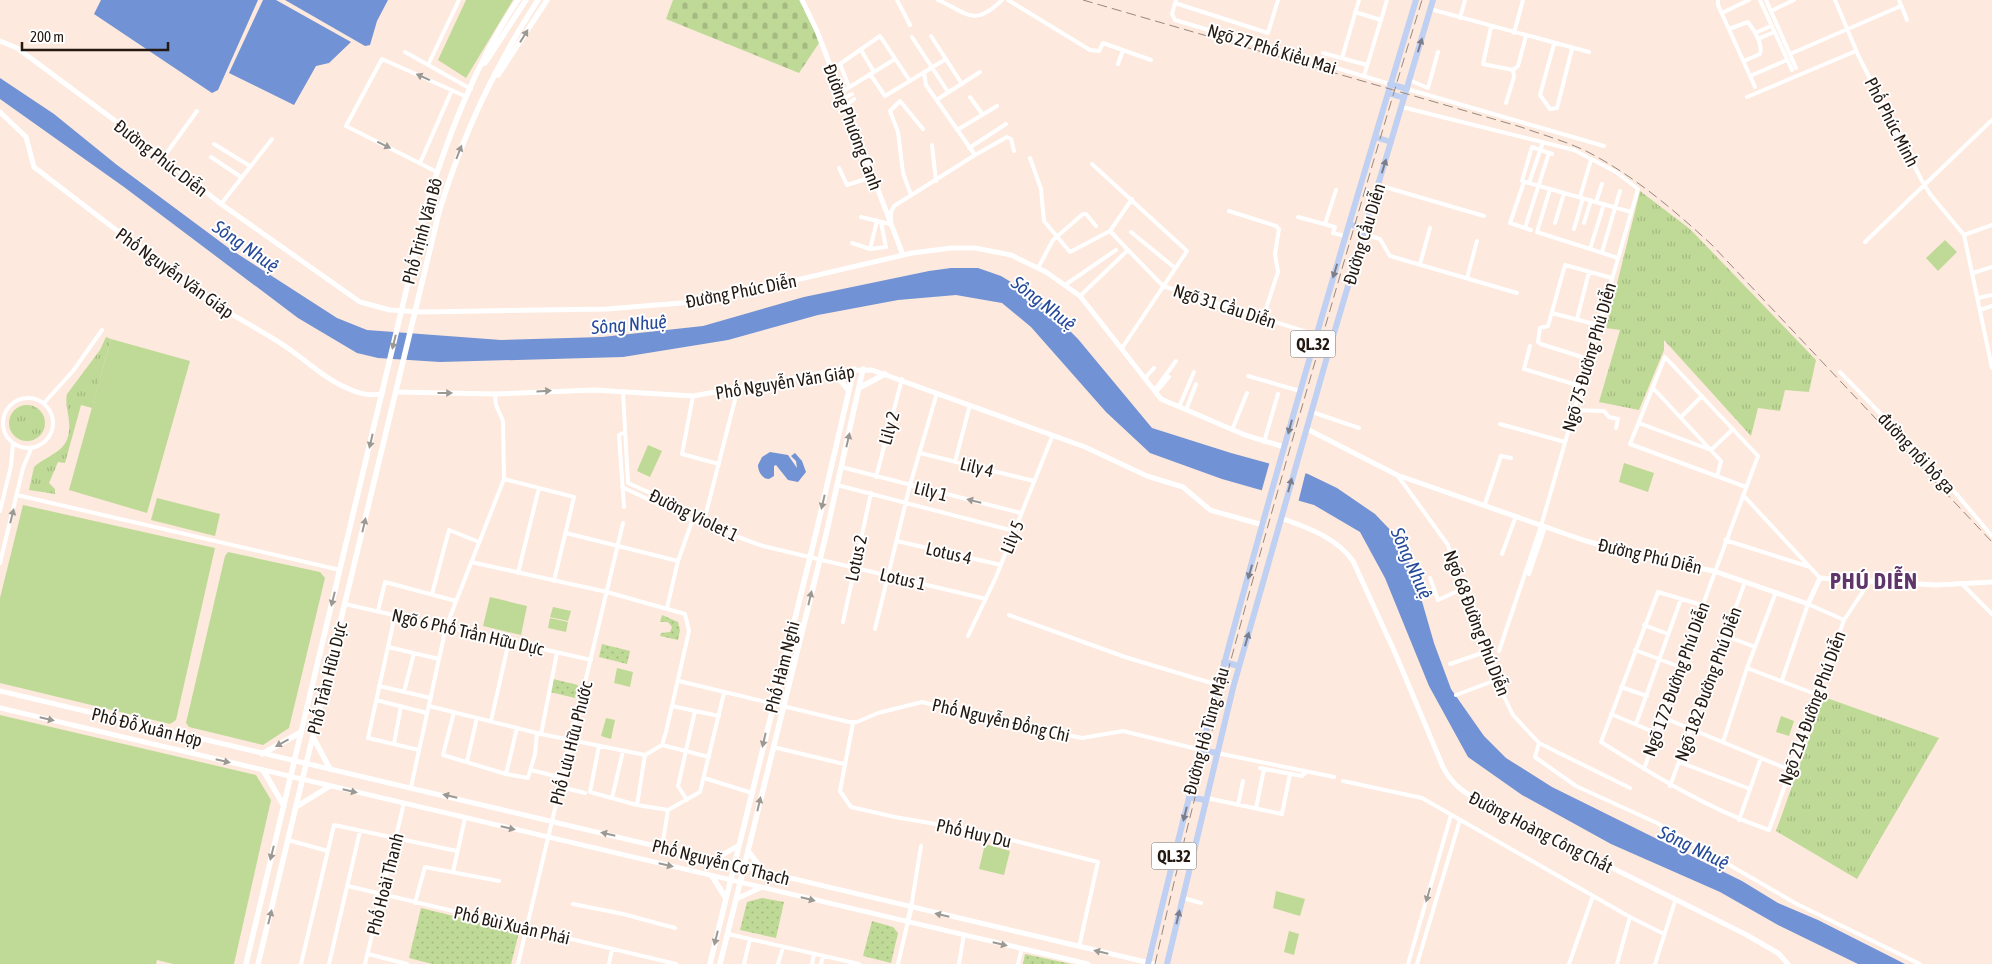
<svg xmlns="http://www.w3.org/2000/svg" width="1992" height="964" font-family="'Asap Condensed',sans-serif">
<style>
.grass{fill:url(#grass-tufts)}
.cemetery{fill:url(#cemetery-stones)}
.park{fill:url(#park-dots)}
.pitch{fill:#bfda97}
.water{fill:#7192d4}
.pier{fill:#fde9dd}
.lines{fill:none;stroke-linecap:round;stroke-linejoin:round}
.minor{stroke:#fff;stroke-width:4}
.tertiary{stroke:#fff;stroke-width:5}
.secondary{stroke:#fff;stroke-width:5.5}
.trunk{stroke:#c0d0f2;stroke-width:6}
.rail{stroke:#98887e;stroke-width:1;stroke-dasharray:10 5;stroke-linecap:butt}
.oneway{fill:#9c9894}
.oneway2{fill:#7a7e8d}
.labels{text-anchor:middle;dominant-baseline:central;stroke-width:4;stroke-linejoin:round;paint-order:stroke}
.shield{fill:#fff;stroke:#665e58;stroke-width:1}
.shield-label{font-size:16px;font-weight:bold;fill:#241911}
.street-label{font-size:18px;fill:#241911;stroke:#fff}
.water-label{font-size:19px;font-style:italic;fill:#264999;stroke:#fff}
.district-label{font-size:22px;font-weight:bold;letter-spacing:1px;fill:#60356a;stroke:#fff}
</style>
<defs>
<pattern id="grass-tufts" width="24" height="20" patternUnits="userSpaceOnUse" patternTransform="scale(1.25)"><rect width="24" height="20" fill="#bfda97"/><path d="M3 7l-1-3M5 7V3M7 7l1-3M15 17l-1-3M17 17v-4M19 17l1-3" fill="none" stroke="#a4ba81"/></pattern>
<pattern id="cemetery-stones" width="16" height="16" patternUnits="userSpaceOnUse" patternTransform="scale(1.25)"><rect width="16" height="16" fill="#bfda97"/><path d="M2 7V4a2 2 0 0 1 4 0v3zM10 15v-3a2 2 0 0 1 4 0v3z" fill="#a4ba81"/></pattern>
<pattern id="park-dots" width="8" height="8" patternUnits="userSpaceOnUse" patternTransform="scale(1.25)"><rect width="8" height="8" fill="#bfda97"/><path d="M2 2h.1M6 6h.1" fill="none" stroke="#a4ba81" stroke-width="1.8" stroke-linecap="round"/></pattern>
</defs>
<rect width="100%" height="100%" fill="#fde9dd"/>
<path class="grass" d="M1640,191l50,38 126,131 -7,32 -24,-2 -5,21 -22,-3 -7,28 -87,-96v10l-25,60 -40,-8 21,-72 -14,-2z
M106,337l5,2 -19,69 -11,-3 -16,58 -7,-1 -9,21 6,6v5l-26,-4 5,-23c17,-15 38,-15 35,-46 -1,-10 -4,-18 -2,-27l33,-44z
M9 423a18 18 0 1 1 36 0a18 18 0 1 1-36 0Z
M1824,697l115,41 -82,141 -81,-48z"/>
<path class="cemetery" d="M673,0h129l19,40 -22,33 -133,-54z"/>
<path class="park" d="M662,615l16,7 2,8 -2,10 -18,-4 1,-3 9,-1 2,-5 -4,-5h-8z
M602,644l28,7 -3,13 -28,-7z
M553,679l25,6 -3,13 -25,-6z
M762,898l22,4 -8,36 -36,-8 7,-28z
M421,908l98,24 -8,32h-79l-23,-6z
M872,921l21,6 5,6 -7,30 -28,-7z
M1025,954l46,10h-48z"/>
<path class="pitch" d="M466,0h47l-47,78 -28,-18z
M1945,240l12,12 -19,19 -12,-13z
M111,339l79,22 -43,152 -78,-23z
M648,445l14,6 -12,26 -13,-6z
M1624,463l30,10 -6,19 -29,-10z
M157,498l63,16 -5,22 -64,-16z
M23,505l192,43 -39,172 -6,4 -170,-41v-85z
M228,552l92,20 5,6 -36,150 -26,17 -74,-18 -3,-4 39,-167z
M490,597l37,9 -6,29 -38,-9z
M553,607l18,4 -3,10 -18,-4z
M550,618l18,4 -2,10 -18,-4z
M617,668l16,4 -3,15 -16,-4z
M0,715l256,60 15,25 -37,164h-61l-16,-4 -1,4h-156z
M1781,716l13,5 -5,15 -13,-4z
M606,718l9,2 -4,19 -10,-3z
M985,844l25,7 -6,24 -25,-6z
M1276,891l29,8 -5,17 -27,-8z
M1289,931l10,3 -5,21 -10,-3z"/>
<path class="water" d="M101,0h157l-40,90 -6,3 -118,-79z
M263,0h13l75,42 -22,21 -13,3 -22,39 -65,-32z
M285,0h103l-11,21 -7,24 -5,1z
M0,78l54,36 63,51 113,84 107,69 30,12 134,10 101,-3 101,-11 101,-29 125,-26 22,-3h27l23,8 35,21 42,42 74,89 79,25 77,21 29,14 38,26 22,23 16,33 21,73 17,46 33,47 22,22 46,29 190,94 36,22 40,17 87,44h-47l-80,-39 -58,-33 -109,-48 -89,-49 -54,-38 -39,-71 -44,-108 -25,-46 -46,-27 -92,-26 -72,-26 -44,-41 -75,-85 -29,-24 -46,-8 -58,5 -80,15 -90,25 -105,17 -183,5 -62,-4 -21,-5 -59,-35 -174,-131 -124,-88z
M770,452l18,3 9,13 -1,-7 -5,-5 4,-3 7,8 4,11 -8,10 -10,-2 -12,-15 -2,1v10l-5,3c-7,0 -11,-8 -11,-14l4,-8z"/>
<path class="pier" d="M1270,461l36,10 -8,32 -37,-10z"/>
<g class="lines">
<path class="minor" d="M897,0l13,25
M938,0c31,14 36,27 64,0
M1008,0l82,50 9,1 4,-8 48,17
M1176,0l-4,14 3,6 215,64
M1718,0v5l37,82
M1760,0l32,70
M1766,0l30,68
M1835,0l24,57 62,122 9,15 34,41
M1899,0l8,20
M1175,3l93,30 10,-33
M1430,9l159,43
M1771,11l23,-11
M1355,12l26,8
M1722,13l27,-13
M1460,18l5,-18
M1491,27l-8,37 30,6
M1729,29l19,-7c6,8 15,22 12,32l-16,7
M1514,33l9,-33
M1755,33l16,-7
M931,36l31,48
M912,37l36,55
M1758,39l16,-7
M1554,44l-14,51 10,14 7,-1 15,-59
M861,50l13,22
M405,52l66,37
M1323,53l44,12
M1790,54l111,-48
M1342,58l17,-58
M1118,64l5,-14
M428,65l31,-65
M924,72l2,13 49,70
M870,74l15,22 61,-37
M1364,76l23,-76
M1750,76l37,-16
M1409,80l19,8 10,-36
M849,87l-9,-23 40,-28 30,45
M1407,89l197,57
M840,93l55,-34
M970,97l13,18
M1747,97l109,-46
M842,99l10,-5
M938,99l42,-27
M1506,103l8,-26 -1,-7 5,-4 8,-30
M845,106l9,-7
M1402,107l172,43 42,22 22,17 -97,337 -42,125
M957,130l40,-24
M214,144l36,22
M932,145l4,36
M969,148l37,-24
M1552,154l-20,-7 -10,34 109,31
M211,157l30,20
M163,158l34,-47
M1030,158l11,31 3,32 26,31 40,-21 22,-32
M420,163l32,-73
M1092,164l95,87 -65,97
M839,168l8,17 25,-8
M437,172l-91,-46 36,-67 85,38
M1524,182l-14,41 15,5
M1529,183l14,-41
M1378,185l106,31
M1550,189l-13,43 81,26
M911,195l-8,-22 -5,-41 -8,-21 10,-10 23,28
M1580,197l11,-37
M1596,202l6,-18
M221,204l51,-65
M1229,211l47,15 3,3 -4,25 3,18 -15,46
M861,217l29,7
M1298,217l37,10 -2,6 12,3
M877,221l-7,28 16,-2 -5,-25
M891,221v-9l3,-6 81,-51 32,-18 4,2 3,12
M1555,223l9,-30
M1584,223l7,-23
M1325,224l11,-34
M1992,225l-28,10 28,133
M1574,229l9,-31
M1531,230l-6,-2 24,-75
M1131,232l44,36
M1364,234l16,5 10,17 127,37
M1865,242l127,-122
M852,243l18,6
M1590,249l14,-45
M1128,250l35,36 153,49
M1602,252l18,-61
M1420,264l10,-36
M1038,268l15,-28 30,-26h3l10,12
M1973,273l19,-6
M1467,278l10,-37
M1065,285l51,-35
M1080,296l48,-46 -18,-19
M1978,298l14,-3
M1980,310l12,-4
M1552,313l46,12
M1577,319l12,-47
M1530,346l-6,23 56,17
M1588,359l-47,-15 -3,-2 2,-14 8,-2 17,-61 47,13
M1840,372l102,105 50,59
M1248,376l52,15
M1145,378l9,-10
M1653,388l68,73 -4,15
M1154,391l22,-30
M1157,391l12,-14
M623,392l5,91 67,30c18,16 45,25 68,33l223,53
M693,396l-11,58 37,10
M3 423a25 25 0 1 1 50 0a25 25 0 1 1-50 0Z
M44,403l29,-32 29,-41
M1179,407l15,-35
M1186,410l10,-26
M1574,410l30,1 5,6 9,2 -2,9
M1312,412l47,16
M1681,417l21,-21
M1639,423l72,27 22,-21
M1500,424l65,18
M1232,430l15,-37
M1264,442l14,-48
M920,453l114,28
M955,462l15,-57
M841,467l180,46
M1398,476l50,69 6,22 42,113 17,35 26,28 91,45
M876,477l26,-98
M504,479l70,18 -20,84
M837,485l177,46
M622,487l72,34
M17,495l323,75
M1743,495l77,83
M1485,504l16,-48 10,2
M624,507l-5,-72 6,-3
M0,511l11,-45 2,-23
M704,521l34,-133
M566,533l112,28
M1725,540l82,26
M897,541l104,24
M1502,554l14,-38
M0,563l23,-95 8,-19
M518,573l21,-85
M1529,574l16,-47
M1430,578l8,22 24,-11
M1961,583l31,31
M432,594l17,-64 30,12
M345,604l246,56
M1702,605l-44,-13 -57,150c54,34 107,67 168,88l75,-210 20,-30
M667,608l11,-47 17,-48
M378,611l7,-29 71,19
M395,615l-27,123 51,12
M1009,615l116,42 93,28
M843,622l28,-129
M1644,625l24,9
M875,629l35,-144 27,-92
M968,636l28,-59 56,-140
M1726,636l29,11
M388,647l51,12
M1635,650l45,17
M1450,664l35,-12
M1747,668l71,27
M1782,680l26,-76 36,16
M679,681l170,41h8l21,-9 44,-11 76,19 84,17 41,-7 78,19
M379,686l52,12
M1621,687l26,9
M404,692l10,-39
M1456,695l40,-15
M376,700l51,13
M429,706l112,28 104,21 17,-10 4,-13 23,-101 -4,-17 -78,-22 -136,-30
M672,706l47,10
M454,712l-11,43 63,19 22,4 7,-24 2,-21
M1611,714l45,19
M1662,717l128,53
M491,721l18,-80
M853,723l-13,68 11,16 44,10 81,14 122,31 -19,85
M1636,724l45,-125
M541,734l16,-81
M1723,742l24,-74 29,-76
M1539,743l-4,14 41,29 81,37 138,80 125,61
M394,744l7,-38
M662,745l47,12
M599,746l-9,46 47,13 31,5 32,-18 24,-99
M773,747l71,17
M1217,753l117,24
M467,761l10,-43
M1679,762l71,27
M1260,768l42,8 4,-4
M1644,769c37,-105 75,-209 114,-313l-93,-99 -35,87 116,43
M531,770l32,8
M506,774l11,-46
M704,778l48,15
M1343,781l79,17 208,119 34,17
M1670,786l75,-204
M411,787l35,-160 58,-148 -1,-58 -7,-16 -1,-11
M561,787l24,6
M612,798l11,-47
M1207,798l75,16 8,-40
M687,800l-9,-14 17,-75
M637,805l8,-50
M1238,805l5,-24
M1256,808l8,-39
M1739,820l22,-62
M288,840l40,11
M662,847l6,-37
M453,872l12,-54
M348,886l328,78
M1183,898l18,5
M415,903l10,-36 74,14
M573,904l50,10 52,14
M911,908l10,-62
M728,934l131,30
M368,954l39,10
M301,964l33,-139 123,26
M329,964l31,-133
M365,964l39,-161
M518,964l105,-441
M609,964l3,-15
M744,964l6,-25
M778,964l5,-17
M812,964l2,-10
M821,964l2,-8
M898,964l10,-43
M959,964l5,-30
M1018,964l4,-16
M1408,964l43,-149
M1417,964l43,-144
M1569,964l24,-68
M1617,964l13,-47
M1655,964l20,-63"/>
<path class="tertiary" d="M802,0l15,31 86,224
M0,41l17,7 116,86 88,70 139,98 30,8 33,2 184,-3 99,-8 206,-48 39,-5h24l36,7 35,17 34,24 81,103 84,36 39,12
M0,112l26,25 8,30 163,125c30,22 64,37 95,59 18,13 35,29 57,38 12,5 20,7 33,5
M396,392l99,2 99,-4 99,6 140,-25 39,-1 213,77 62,29 36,11 27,23 53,15
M1307,429l90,46 189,66 74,20 54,10 94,33 12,-26 116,7 56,-3
M1281,518c27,10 55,19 72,43l43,94 47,112c9,18 22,26 39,36l263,131 33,19 10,11
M0,691l1154,273
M0,708l1088,256
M715,859l23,-13
M736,899l24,-11
M908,921l3,-13"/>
<path class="secondary" d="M485,63l41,-63
M498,75l49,-75
M833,371l16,20
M859,388l26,-14
M313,737l17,32
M262,754l39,-22
M263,770l21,36
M296,807l34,-21
M748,851l16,21
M712,876l13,21
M246,964l181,-761c22,-69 50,-143 91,-203
M258,964l181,-752c23,-76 56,-146 99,-212
M710,964l105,-427 39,-168
M720,964l105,-425 38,-170"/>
<path class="trunk" d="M1390,84l17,5
M1388,93l16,5
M1375,137l16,5
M1349,224l16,5
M1224,662l15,4
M1201,750l16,3
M1189,797l16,3
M1148,964c77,-325 172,-645 268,-964
M1167,964l66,-276 96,-338 104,-350"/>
<path class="rail" d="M1083,0l438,127c22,8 44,14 65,24 47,24 87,58 126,94l280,297
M1155,964c46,-203 102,-403 160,-602 35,-121 70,-242 107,-362"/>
</g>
<defs><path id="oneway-solid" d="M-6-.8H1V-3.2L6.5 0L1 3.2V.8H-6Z" transform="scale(1.25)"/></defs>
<g class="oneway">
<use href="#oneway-solid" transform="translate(524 36) rotate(-58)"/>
<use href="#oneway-solid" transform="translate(423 77) rotate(-156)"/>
<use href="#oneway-solid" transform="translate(384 145) rotate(26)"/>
<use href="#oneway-solid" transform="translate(459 152) rotate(-69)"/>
<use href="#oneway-solid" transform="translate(394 342) rotate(104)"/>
<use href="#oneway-solid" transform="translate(544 391) rotate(-3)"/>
<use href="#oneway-solid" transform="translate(445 393)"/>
<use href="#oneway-solid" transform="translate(848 440) rotate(-77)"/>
<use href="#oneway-solid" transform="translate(371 441) rotate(103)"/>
<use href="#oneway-solid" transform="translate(974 501) rotate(-166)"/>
<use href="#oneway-solid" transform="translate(823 502) rotate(103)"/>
<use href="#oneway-solid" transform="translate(12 516) rotate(-76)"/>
<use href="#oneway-solid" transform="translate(364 525) rotate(-77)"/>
<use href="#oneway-solid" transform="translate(810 598) rotate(-77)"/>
<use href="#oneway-solid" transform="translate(333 599) rotate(104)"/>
<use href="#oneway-solid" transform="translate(47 719) rotate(13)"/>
<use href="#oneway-solid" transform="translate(764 740) rotate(103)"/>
<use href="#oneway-solid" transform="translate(282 743) rotate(151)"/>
<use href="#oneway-solid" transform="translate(223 761) rotate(13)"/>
<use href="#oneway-solid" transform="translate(350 791) rotate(13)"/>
<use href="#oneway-solid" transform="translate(450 796) rotate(-167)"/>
<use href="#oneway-solid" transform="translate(759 804) rotate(-77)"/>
<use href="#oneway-solid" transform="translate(508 828) rotate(13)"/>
<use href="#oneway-solid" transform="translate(608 834) rotate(-167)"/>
<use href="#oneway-solid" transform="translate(272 853) rotate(104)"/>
<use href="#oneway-solid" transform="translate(666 865) rotate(13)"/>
<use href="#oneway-solid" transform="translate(1428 895) rotate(106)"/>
<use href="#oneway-solid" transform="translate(808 899) rotate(14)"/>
<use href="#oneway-solid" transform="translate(942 915) rotate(-167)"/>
<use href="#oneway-solid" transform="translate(270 917) rotate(-76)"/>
<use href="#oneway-solid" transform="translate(716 938) rotate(104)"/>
<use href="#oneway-solid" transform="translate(1000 944) rotate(13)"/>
<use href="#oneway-solid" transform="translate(1101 952) rotate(-167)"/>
</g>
<g class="oneway2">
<use href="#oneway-solid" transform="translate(1420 45) rotate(-73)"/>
<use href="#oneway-solid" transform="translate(1384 166) rotate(-73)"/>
<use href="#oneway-solid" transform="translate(1335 271) rotate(107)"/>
<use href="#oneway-solid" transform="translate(1290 427) rotate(105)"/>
<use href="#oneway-solid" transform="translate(1290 485) rotate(-75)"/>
<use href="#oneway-solid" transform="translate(1250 572) rotate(106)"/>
<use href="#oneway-solid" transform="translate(1247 639) rotate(-74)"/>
<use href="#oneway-solid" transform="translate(1185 814) rotate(104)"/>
<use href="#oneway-solid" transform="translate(1178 917) rotate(-77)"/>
</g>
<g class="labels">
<g class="shield">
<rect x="1290.5" y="330.5" width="45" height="27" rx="4"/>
<rect x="1151.5" y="842.5" width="45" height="27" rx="4"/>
</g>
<g class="shield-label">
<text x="1313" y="344">QL.32</text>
<text x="1174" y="856">QL.32</text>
</g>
<g class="street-label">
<text transform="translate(1272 49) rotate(17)">Ngõ 27 Phố Kiều Mai</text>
<text transform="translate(1892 122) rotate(63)">Phố Phúc Minh</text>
<text transform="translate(853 127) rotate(69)">Đường Phương Canh</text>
<text transform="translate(161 158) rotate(38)">Đường Phúc Diễn</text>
<text transform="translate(422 231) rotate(-75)">Phố Trịnh Văn Bô</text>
<text transform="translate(1364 234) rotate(-73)">Đường Cầu Diễn</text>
<text transform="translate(175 273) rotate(36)">Phố Nguyễn Văn Giáp</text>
<text transform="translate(741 291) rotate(-11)">Đường Phúc Diễn</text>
<text transform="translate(1225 306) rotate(18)">Ngõ 31 Cầu Diễn</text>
<text transform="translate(1589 357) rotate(-74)">Ngõ 75 Đường Phú Diễn</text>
<text transform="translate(785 382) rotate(-9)">Phố Nguyễn Văn Giáp</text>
<text transform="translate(889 428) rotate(-75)">Lily 2</text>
<text transform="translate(1917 453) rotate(47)">đường nội bộ ga</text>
<text transform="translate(977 467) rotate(14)">Lily 4</text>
<text transform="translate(931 491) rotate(14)">Lily 1</text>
<text transform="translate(694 515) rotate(26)">Đường Violet 1</text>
<text transform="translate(1012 537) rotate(-68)">Lily 5</text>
<text transform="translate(949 553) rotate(13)">Lotus 4</text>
<text transform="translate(1650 556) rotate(13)">Đường Phú Diễn</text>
<text transform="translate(856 558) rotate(-78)">Lotus 2</text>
<text transform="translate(903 579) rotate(13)">Lotus 1</text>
<text transform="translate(1477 623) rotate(69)">Ngõ 68 Đường Phú Diễn</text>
<text transform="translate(468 632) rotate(13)">Ngõ 6 Phố Trần Hữu Dực</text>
<text transform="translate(782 667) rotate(-76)">Phố Hàm Nghi</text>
<text transform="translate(327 678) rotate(-76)">Phố Trần Hữu Dực</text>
<text transform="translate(1676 679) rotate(-70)">Ngõ 172 Đường Phú Diễn</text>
<text transform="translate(1708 684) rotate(-70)">Ngõ 182 Đường Phú Diễn</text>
<text transform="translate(1812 708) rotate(-70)">Ngõ 214 Đường Phú Diễn</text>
<text transform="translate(1001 720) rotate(13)">Phố Nguyễn Đổng Chi</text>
<text transform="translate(147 727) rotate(14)">Phố Đỗ Xuân Hợp</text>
<text transform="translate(1206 731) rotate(-75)">Đường Hồ Tùng Mậu</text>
<text transform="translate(571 743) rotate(-76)">Phố Lưu Hữu Phước</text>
<text transform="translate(1541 832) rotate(27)">Đường Hoàng Công Chất</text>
<text transform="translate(974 833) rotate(13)">Phố Huy Du</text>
<text transform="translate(721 862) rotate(14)">Phố Nguyễn Cơ Thạch</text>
<text transform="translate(385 884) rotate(-76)">Phố Hoài Thanh</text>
<text transform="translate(512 925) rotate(13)">Phố Bùi Xuân Phái</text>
</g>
<g class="water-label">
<text transform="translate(246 246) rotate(35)">Sông Nhuệ</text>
<text transform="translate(1044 303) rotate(38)">Sông Nhuệ</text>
<text transform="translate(629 324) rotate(-5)">Sông Nhuệ</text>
<text transform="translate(1412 563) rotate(66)">Sông Nhuệ</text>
<text transform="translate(1694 847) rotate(26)">Sông Nhuệ</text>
</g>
<g class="district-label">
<text x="1874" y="581">PHÚ DIỄN</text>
</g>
</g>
<path d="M22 42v8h146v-8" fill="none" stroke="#241911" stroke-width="2.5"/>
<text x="30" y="42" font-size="15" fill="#241911" stroke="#ffffff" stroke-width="4" paint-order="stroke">200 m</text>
</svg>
